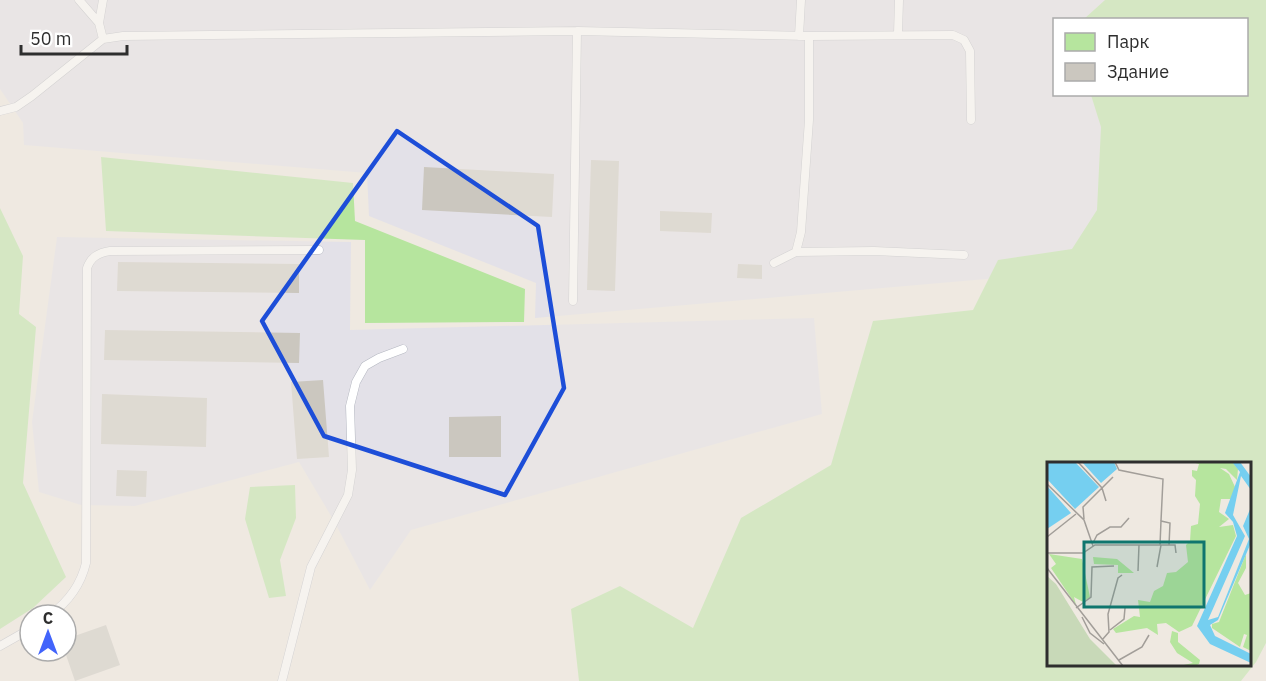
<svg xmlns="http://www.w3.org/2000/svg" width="1266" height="681" font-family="'IBM Plex Sans',sans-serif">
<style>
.industrial{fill:#e3e1e8;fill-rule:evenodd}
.green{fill:#b6e59e;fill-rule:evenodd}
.building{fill:#cbc7bf}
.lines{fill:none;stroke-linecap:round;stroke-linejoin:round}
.service-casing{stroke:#b4b7c1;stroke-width:9}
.service{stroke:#fff;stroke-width:8}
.marked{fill:none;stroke:#1d4ed8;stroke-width:4.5;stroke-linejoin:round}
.inset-road{fill:none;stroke:#a29e99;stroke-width:1.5}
.view{fill:#0f766e;fill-opacity:0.15;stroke:#0f766e;stroke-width:3}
.inset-edge{fill:none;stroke:#2e2e2e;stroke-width:3}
</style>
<rect width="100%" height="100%" fill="#efe9e1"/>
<path class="industrial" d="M0,0h1266v124l-210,149 -521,45 1,-35 -167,-67 -2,-43 -343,-28 -1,-22 -23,-34zM1054,20h192v74h-192z
M57,237l294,5 -1,88 464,-12 8,96 -411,116 -41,60 -36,-69 -35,-59 -164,44 -54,-1 -42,-13 -7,-70z"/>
<path class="green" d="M1105,0h161v643l-10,19 -15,19h-662l-8,-72 49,-23 73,42 48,-110 90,-53 42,-144 100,-11 25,-50 74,-11 25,-39 4,-83 -10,-32 155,-1v-74l-162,-1zM1048,464h202v200h-202z
M101,157l252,26 2,38 170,68 -1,33 -159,1v-83l-259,-9z
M0,208l23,48 -4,58 17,13 -13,156 43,94 -33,31 -33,21z
M295,485l1,33 -16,42 6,36 -17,2 -24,-79 5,-32z"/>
<path class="building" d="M591,160l28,1 -4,130 -28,-1z
M424,167l130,7 -2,43 -130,-7z
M660,211l52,2 -1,20 -51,-2z
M118,262l181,2v29l-182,-2z
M738,264l24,1v14l-25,-1z
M105,330l195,3 -1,30 -195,-3z
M323,380l6,77 -32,2 -6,-77z
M102,394l105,4 -1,49 -105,-3z
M501,416v41h-52v-40z
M117,470l30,1 -1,26 -30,-1z
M106,625l14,40 -45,16 -9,-26v-16z"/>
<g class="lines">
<defs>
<path id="service" d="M79,0l20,23 4,16
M99,23l4,-23
M898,34l1,-34
M799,36l2,-36
M0,111l16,-4 16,-11 71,-57 20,-3 454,-5 232,5 144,-1 11,5 6,11 1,69
M796,252l78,-1 90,4
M774,263l22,-11 5,-20 8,-112v-84
M573,301l4,-270
M50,615c18,-13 31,-31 36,-52l1,-295c4,-11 11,-15 23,-17l209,-1
M0,646l30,-17
M282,681l29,-114 37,-72 4,-25 -2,-64 6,-24 9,-16 14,-8 24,-9"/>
</defs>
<use href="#service" class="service-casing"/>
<use href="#service" class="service"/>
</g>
<path d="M0 0H1266V681H0ZM397,131l141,95 26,162 -59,107 -181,-59 -62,-115z" fill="#efe9e1" fill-opacity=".55" fill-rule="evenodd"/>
<path class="marked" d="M397,131l141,95 26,162 -59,107 -181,-59 -62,-115z"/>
<g transform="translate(1047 462)">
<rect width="204" height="204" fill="#efe9e1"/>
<path d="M145,0h40l6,7 -1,11 -11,-11 -6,-1 9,6 6,13 -3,12h-11l-2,13 10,7 -10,8 14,-2 3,11 -44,90 -13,6 -13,-9 -9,1 1,11 -11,-7 -31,5 -3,-4 21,-13 6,1 -2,-17 12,2 4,-11 9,-5 4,-13 9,-1 12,-10 -2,-17 4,-4 1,-15 7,-2 2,-20 -5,-8 1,-16 -4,-4v-6l5,1 2,-7zM2,92l33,5 8,38 -7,5 -9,-5 2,8 -25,-37 5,-4zM199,92v14l-8,15 7,12 6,-2v58l-8,-4 4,-12 -3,-1 -4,13 -28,-19v-4l7,-2zM46,95l24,2 17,14h-16v-8l-24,-1zM125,169l6,2v9l22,18 -1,4 -4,2h-16l14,-3 -16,-10 -7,-11z" fill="#b6e59e"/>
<path d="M0,114l9,8 34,55 27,27h-70z" fill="#c8d9b8"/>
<path d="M0,0h28l24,25 -24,22 -28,-30zM35,0h32l3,7 -16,14zM185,0h8l11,15v13l-10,-14 -8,39 12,21 -37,84 10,-3 31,-78 -6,-13 8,-19 -1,38 -32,75 -8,5 5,11 36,18v9l-41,-19 -13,-18 40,-90 -4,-14 -8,-9 15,-41zM0,24l24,27 -24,16z" fill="#75cff0"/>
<path class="inset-road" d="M31,0l24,26 4,13M68,0l4,8 44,9 -2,42M0,22l37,36 9,26M37,57l-1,-12 30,-30M0,75l29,-23M46,81l4,-8 13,-8h11l8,-9M113,83l1,-24 9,2 -1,22M0,91h36l12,-8h80l1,8M110,105l4,-22M0,106l76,98M91,109l1,-26M29,146l15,-11 1,-30 22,-1M35,155l8,16 14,11M63,168l14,-11 1,-11M55,178l7,-8 -1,-18 10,-36 4,-3M72,198l23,-13 7,-12"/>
<path class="view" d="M37,80h120v65h-120z"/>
<rect width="204" height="204" class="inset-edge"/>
</g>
<rect x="1053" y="18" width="195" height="78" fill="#ffffff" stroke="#ababab" stroke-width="1.5"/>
<rect x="1065" y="33" width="30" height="18" fill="#b6e59e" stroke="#ababab" stroke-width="1.5"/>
<text x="1107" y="48" font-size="18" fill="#2e2e2e">Парк</text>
<rect x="1065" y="63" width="30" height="18" fill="#cbc7bf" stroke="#ababab" stroke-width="1.5"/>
<text x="1107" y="78" font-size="18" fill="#2e2e2e">Здание</text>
<g transform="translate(48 633)"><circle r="28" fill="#ffffff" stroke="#ababab" stroke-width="1.5"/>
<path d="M0-4.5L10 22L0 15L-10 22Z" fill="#4264fb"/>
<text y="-9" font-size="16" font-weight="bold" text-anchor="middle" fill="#2e2e2e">С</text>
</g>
<path d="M21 45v9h106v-9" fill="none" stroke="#2e2e2e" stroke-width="3"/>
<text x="30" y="45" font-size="18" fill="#2e2e2e" stroke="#ffffff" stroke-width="4.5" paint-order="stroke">50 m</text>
</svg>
